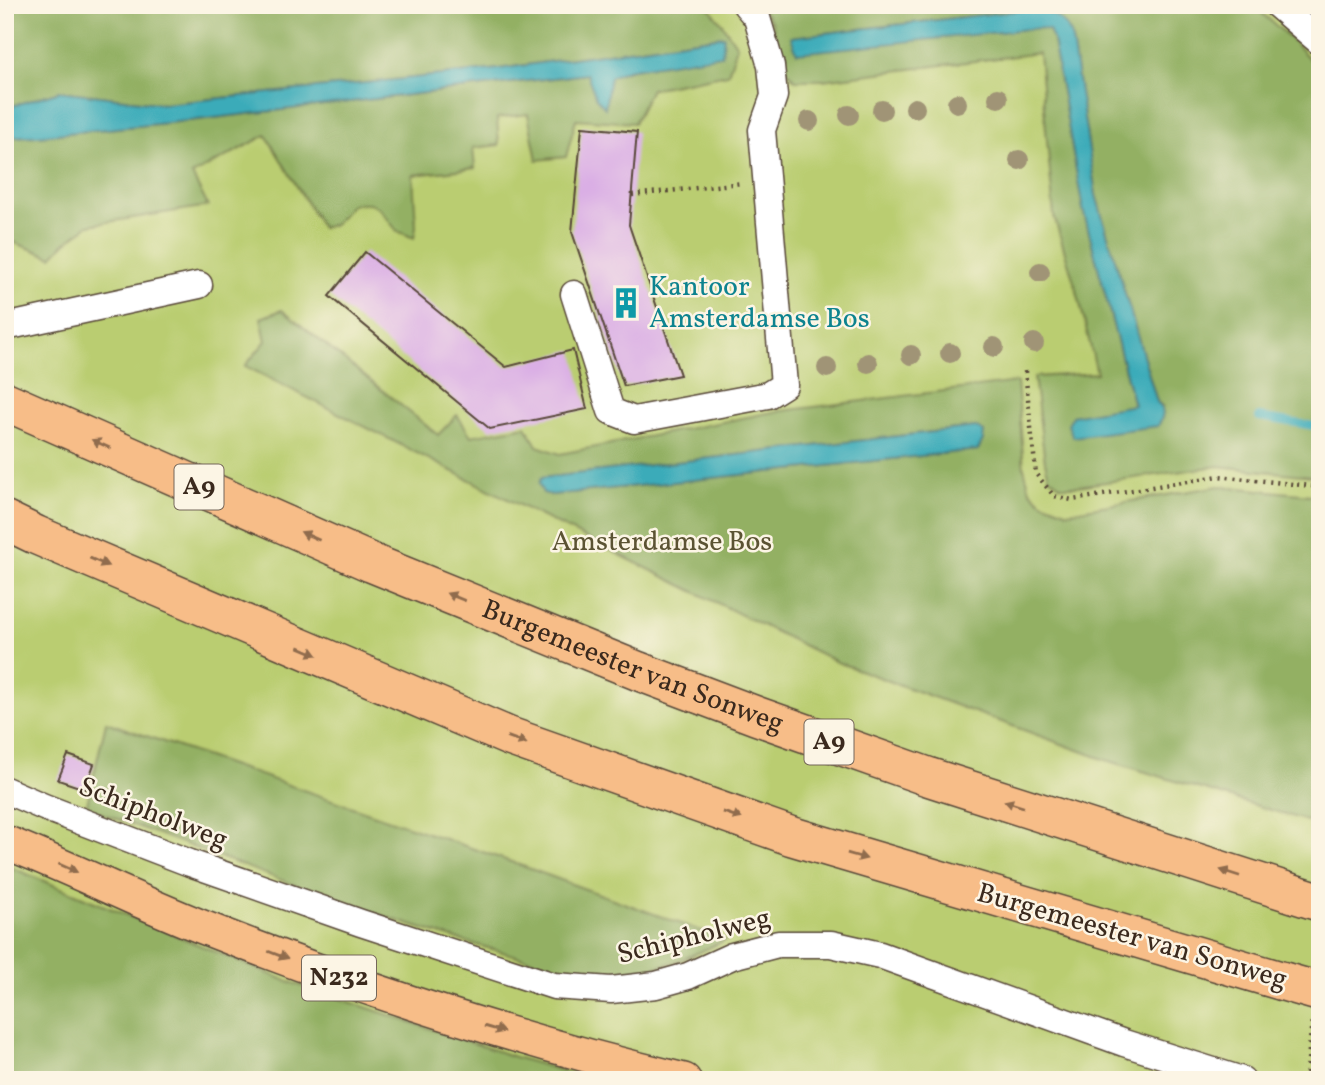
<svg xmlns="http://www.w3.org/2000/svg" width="1325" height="1085" font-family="Vollkorn,serif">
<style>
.green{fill:#bacd71;stroke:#7a7c48;stroke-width:2}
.forest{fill:#93b063;stroke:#676d40;stroke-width:2;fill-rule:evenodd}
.water{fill:#3babb9;stroke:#3b6a6c;stroke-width:2}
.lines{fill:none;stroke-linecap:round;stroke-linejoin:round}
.stream{stroke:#3babb9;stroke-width:8}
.building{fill:#daafe5}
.minor-casing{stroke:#574638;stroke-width:29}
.major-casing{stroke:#574638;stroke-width:36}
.highway-casing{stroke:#574638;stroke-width:41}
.path{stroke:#574638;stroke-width:4.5;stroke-dasharray:2 5;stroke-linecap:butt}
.minor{stroke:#fff;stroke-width:26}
.major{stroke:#f7bd88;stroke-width:33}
.highway{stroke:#f7bd88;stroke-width:38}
.highway-bridge-casing{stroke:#574638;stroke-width:41;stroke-linecap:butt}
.highway-bridge{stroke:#f7bd88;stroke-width:38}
.tree{fill:#a09476}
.oneway{fill:#906c4e}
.labels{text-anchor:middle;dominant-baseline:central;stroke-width:5;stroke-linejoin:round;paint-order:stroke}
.shield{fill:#fcf5e5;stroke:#75675a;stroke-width:2}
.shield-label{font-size:26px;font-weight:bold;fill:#3b2a1e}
.culture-label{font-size:28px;fill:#0d838f;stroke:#fcf5e5;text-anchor:start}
.park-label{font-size:28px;fill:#5b5333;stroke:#fcf5e5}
.street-label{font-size:28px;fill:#3b2a1e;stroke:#fcf5e5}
</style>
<rect width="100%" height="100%" fill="#fcf5e5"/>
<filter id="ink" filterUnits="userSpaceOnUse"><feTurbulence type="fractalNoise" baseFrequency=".0143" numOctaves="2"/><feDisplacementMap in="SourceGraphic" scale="14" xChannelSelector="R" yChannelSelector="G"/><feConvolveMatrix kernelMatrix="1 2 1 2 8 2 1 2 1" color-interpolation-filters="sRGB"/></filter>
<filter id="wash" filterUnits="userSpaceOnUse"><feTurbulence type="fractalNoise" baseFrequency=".00686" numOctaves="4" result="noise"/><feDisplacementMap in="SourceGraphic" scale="28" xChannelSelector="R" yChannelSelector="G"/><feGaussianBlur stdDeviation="1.57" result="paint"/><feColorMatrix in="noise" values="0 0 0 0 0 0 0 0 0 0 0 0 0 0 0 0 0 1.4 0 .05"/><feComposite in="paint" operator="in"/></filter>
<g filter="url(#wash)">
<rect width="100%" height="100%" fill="#f5e3c9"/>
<path class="green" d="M5,5h1315v1075h-1315z"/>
<path class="forest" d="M5,5h702l14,17 16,24 -9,28 -77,15 -17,34 -58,-4 -10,38 -29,3 -9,-46 -31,4 2,27 -26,3 2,20 -62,7 3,52 -2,11 -17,-7 -18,-23 -9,-5 -18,1 -17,20 -13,4 -56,-93 -74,40 16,31 -119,19 -24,18 -13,14 -47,-18v-102l32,-1 160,-16 391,-46 8,24 9,9 4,-30 114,-41 -224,33 -335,35 -104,-13 -45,14 -10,7z
M759,5h493l5,4 32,28 31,33v407l-102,-11 -140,20h-17l-12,-9 -4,-15 -11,-85 63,-4 -19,-78 -24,-79 -15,-163 -217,27h-27l-11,-13 -12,-44zM1032,9l39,25 25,161 61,207 5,4 -89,10 61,-10 -51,-197 -30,-169 -4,-10 -10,-2 -248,9z
M1297,5h23v24z
M282,310l156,125 19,-20 14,21 55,-10 11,20 23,8 213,-42 244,-30 7,86 6,22 12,12 26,10 151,-26 101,10v329l-217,-66 -266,-97 -298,-147 -294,-149 21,-25 -5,-23zM974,427l10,5 -7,18 -425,45 -9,-2 -2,-15z
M106,722l397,137 223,81c-32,15 -64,30 -100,32 -50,4 -97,-13 -145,-26 -135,-37 -263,-92 -395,-138z
M5,865l282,116 228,76 79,23h-589z"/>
<path class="water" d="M1032,9c21,4 28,6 39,25l25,161 61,207c9,8 6,15 1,24l-85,11 -5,-12 4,-9 62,-11 -51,-196 -30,-169 -4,-10 -10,-2 -242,25 -6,-16z
M724,36l-2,19 -95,15 -17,7 -5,31 -9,-10 -9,-24 -390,46 -160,16 -32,1v-25l10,-7 45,-14 104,13 335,-35z
M975,427l9,5 -1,8 -5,10 -426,45 -9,-2 -4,-9 2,-6z"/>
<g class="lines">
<path class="stream" d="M1259,417l61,10"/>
</g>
<g id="blocks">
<path class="building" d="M582,127l55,5 -8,93 51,150 -56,11 -52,-154z
M365,252l141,115 67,-17 14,59 -97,20 -161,-133z
M68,755l26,9 -9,25 -27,-9z"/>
</g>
</g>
<g filter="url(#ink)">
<use href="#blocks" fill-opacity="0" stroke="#574638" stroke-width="2"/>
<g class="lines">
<defs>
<path id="minor" d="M1277,5l43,37
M574,294l37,117 23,9 134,-25 16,-10 -22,-255 12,-34 -3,-30 -14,-48 -11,-13
M5,327l194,-42
M5,790l39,17 146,56 171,60 193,63 57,4 45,-5 32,-9 44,-20 46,-12h53l49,11 244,88 118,37"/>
<path id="major" d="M5,842c66,26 129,58 195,84 157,62 319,115 484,154"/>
<g id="highway">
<path id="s1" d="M5,401l367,162 266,108 119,45 172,61 391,125"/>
<path d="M5,520l31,15 472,201 283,100 491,145"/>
</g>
</defs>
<use href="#minor" class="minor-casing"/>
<use href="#major" class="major-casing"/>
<use href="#highway" class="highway-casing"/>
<path class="path" d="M632,195l110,-12
M1025,371l11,103 18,22 18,4 147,-24 101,11
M1306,1080l6,-60"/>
<use href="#minor" class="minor"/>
<use href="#major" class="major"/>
<use href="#highway" class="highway"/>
<defs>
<path id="highway-bridge" d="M1282,981l38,11"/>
</defs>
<use href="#highway-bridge" class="highway-bridge-casing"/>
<use href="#highway-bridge" class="highway-bridge"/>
</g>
<g class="tree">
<circle cx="998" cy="98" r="10"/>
<circle cx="957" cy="103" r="10"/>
<circle cx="915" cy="108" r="10"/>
<circle cx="882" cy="110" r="10"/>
<circle cx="849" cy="115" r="10"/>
<circle cx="809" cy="121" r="10"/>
<circle cx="1019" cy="160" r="10"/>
<circle cx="1040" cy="272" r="10"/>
<circle cx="1034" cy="343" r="10"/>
<circle cx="994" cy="347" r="10"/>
<circle cx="950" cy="353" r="10"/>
<circle cx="911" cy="355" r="10"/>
<circle cx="868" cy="363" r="10"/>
<circle cx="827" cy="368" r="10"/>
</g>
<defs><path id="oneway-solid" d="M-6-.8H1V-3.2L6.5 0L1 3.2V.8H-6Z" transform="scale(1.75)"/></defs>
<g class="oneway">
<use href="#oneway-solid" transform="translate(101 444) rotate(-156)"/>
<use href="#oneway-solid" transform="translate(310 536) rotate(-156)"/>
<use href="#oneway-solid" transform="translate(99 562) rotate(23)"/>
<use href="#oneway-solid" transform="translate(456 597) rotate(-158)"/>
<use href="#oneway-solid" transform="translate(308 651) rotate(23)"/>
<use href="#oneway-solid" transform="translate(517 740) rotate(20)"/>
<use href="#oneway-solid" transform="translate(1014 804) rotate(-162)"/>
<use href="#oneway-solid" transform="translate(732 815) rotate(19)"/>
<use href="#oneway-solid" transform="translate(857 856) rotate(16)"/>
<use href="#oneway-solid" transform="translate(68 868) rotate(24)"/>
<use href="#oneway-solid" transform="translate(1230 873) rotate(-162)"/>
<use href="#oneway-solid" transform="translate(278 955) rotate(21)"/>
<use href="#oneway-solid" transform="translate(494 1029) rotate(16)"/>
</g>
</g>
<defs>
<symbol id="building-bare" viewBox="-9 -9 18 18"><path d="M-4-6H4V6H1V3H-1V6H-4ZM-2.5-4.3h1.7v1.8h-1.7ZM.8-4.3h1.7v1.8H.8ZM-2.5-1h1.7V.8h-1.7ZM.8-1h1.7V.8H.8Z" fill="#0f9aa8" stroke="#fcf5e5" stroke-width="2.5" paint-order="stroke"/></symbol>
</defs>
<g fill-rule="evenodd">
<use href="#building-bare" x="604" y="281" width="44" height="44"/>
</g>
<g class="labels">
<g class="shield">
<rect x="174.5" y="464.5" width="49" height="45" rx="5"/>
<rect x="804.5" y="719.5" width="49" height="45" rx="5"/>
<rect x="302" y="955.5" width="74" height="45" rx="5"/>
</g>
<g class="shield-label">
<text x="199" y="487">A9</text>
<text x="829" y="742">A9</text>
<text x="339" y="978">N232</text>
</g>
<g class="culture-label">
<text x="649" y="287">Kantoor<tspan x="649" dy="32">Amsterdamse Bos</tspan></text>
</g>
<g class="park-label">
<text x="662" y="542">Amsterdamse Bos</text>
</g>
<g class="street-label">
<text stroke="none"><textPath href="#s1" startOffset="682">Burgemeester van Sonweg</textPath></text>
<text transform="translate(153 814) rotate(21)">Schipholweg</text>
<text transform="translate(694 937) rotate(-14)">Schipholweg</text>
<text transform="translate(1132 937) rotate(16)">Burgemeester van Sonweg</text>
</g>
</g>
<rect width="1325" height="1085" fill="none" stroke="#fcf5e5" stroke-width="28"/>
</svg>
